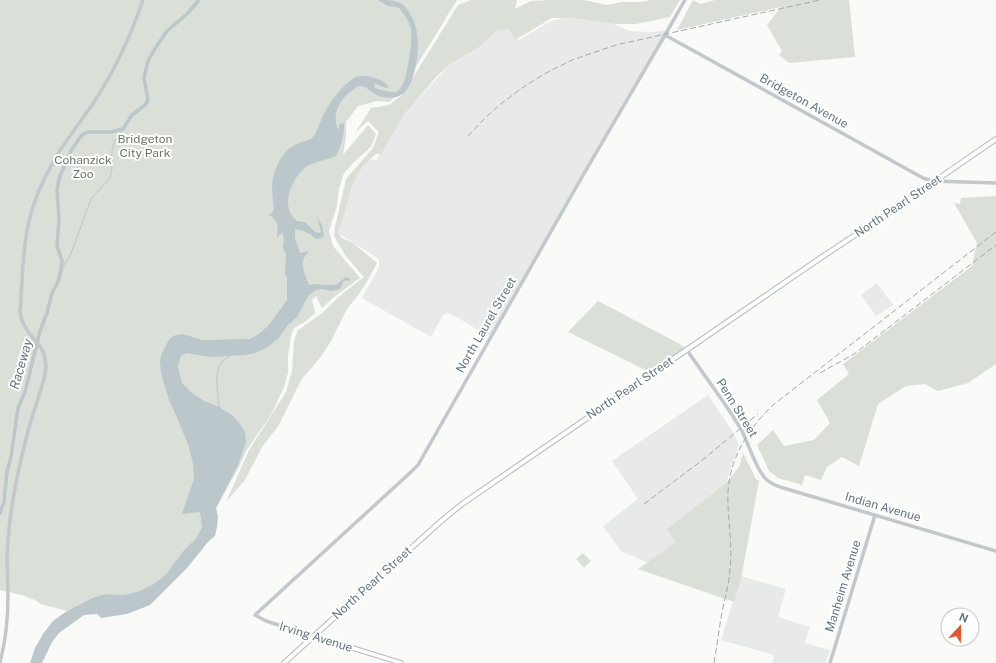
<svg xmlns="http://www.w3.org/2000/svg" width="996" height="663" font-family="'Public Sans',sans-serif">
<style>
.built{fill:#e8e9e9}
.green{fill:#dadfd7}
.water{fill:#bbc7cb}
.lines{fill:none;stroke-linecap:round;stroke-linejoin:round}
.stream{stroke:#bbc7cb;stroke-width:1}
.canal{stroke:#bbc7cb;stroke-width:3.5}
.secondary-casing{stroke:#b3babf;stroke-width:5.5}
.primary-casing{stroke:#b5babe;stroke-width:6}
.tertiary{stroke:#c3c8cc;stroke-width:3.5}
.secondary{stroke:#fff;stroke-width:3.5}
.primary{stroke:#fff;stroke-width:4}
.rail{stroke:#a2aab0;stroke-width:1;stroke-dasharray:6 3;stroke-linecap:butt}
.labels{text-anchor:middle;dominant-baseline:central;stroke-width:4;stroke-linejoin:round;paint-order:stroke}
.street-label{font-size:12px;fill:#657683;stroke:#fff}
.park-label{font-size:12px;fill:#687a64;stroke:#fff}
.water-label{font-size:13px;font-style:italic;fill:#60757c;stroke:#fff}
</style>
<rect width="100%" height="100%" fill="#fafaf8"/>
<path class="built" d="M570,16l44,8 15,7 22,1 17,-2 -178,307 -32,-19 -10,-5 -5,2 -12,22 -69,-39 17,-31v-7l-3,-3 -38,-24 12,-45 8,-16 8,-13 10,1 28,-48 28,-28 20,-22 47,-33h8l5,3 7,8 32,-19z
M877,283l16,22 -17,11 -15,-21z
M708,395l23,34 8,15 -13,39 -58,46 9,13 -29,21 -27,-12 -18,-25 35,-27 -26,-38z
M741,576l45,13 -8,28 32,10 -5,16 25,7 -4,13h-54l2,-8 -53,-15z"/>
<path class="green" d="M0,0h457l-12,19v1l-38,61 -9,13 -9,8 -12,-1 -19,5 -12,16v16l-3,17 25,-30 8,9 -5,13 -17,15 -10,11 -5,15 -2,18 -8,25 4,15 27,32 -26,19 -12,11 -6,-12 -4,4 3,13 -10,9 -11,6 -3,8 -3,20v17l-4,14 -12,26 -26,38 -7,16 -23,41 -14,19 -6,11 -12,12 -18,24 -14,11 -13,6 -15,4 -19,-1 -13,4 -25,13 -26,-7 -6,-4 -13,-5 -22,-5z
M471,0h46l-2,9 16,-8 18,-1h35l23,5 15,-3h18l8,-1 1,-1h31l-10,17 -34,7h-21l-42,-6h-21l-37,22 -6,-11 -12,1 -18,17 -29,17 -12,11 -33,38 -24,41h-5l-14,13 -10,18 -9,34 -5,13 4,6 11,5 24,20 -8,15 -10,16 -12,15 -16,32 -11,17 -19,22 -22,45 -17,22 -17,33 -19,22 23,-52 37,-58 6,-21 2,-30 4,-11 23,-16 21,-20 22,-17 -19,-22 -11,-19 1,-9 11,-48 27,-31 6,-16 -11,-11 -13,12 16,-25 18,-3 13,-10 56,-90z
M693,0l7,4 15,-4h134l6,57 -66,6 -10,-8 3,-4 -15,-26 14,-18 -104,23z
M996,196v168l-28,19 -30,8 -13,-7 -19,2 -28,18 -19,62 -17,-9 -15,10 -6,13 -16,-5 -3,10 -24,-7 -9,-7 -12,-26 16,-15 11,16 30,-6 16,-17 -13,-23 32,-26 -6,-10 129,-98 5,-23 -23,-40 6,1 1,-6z
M598,301l82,43 7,6 -35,23 -84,-41z
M743,453l13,26 3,2 -18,98 -7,23 -96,-33 38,-27 -9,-13 59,-46 13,-16z
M583,553l8,8 -7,7 -8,-9z"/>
<path class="water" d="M378,0c8,0 18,0 24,4 6,5 11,13 13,21 6,16 2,54 -10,67 -8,8 -23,7 -32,1 -3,-2 -7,-7 -13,-7 -3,0 -7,4 -10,6 -12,10 -18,23 -12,38l2,-6 4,-1c0,12 -2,22 -8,33 -9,4 -19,5 -27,9 -14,8 -27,34 -18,49 1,1 4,6 6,7 3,1 6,0 9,2 4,4 7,8 12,10l3,-1 -4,-15 5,8 2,11 -2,2 -6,1c-6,-6 -14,-9 -21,-10v9l5,15 10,-2c-13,9 -5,23 -1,34l7,-1 7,1h13l10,-8 5,3 -7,1 -4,8 -9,2 -10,-2 -5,1 -8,6 -11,21 -9,8 -10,14 -12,9 -11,5 -10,2 -34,2 -25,-4 -5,3 -3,10 4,17 10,10 12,8 15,6 13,8 7,8 6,9 1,10 -8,23 -22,43 2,9 -1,10 -2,9 -7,6 -21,26 -37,37 -23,9 -26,4 -4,-4 -13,1 -25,18 -7,9 -10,21h-12l5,-15 8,-14 10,-13 14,-10 25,-13 13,-4 19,1 15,-4 13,-6 14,-11 18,-24 12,-12 6,-11 -2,-15 -18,2 12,-35 -1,-15 -4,-17 -11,-27 -9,-20 -8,-27 -1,-12 2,-8 6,-12 5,-5 9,-2 21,6 47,-1 9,-5 10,-9 18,-25v-22l-2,-4 1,-20 -3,-6 1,-9 -2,-7 -5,6c1,-11 2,-17 -8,-23l5,-5c-1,-10 -3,-21 -1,-31 2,-10 8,-25 17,-31 4,-2 8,-5 11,-6 4,-1 8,-1 11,-4 6,-6 9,-20 14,-28 6,-11 18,-27 30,-33 6,-2 13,-1 18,1 7,2 11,4 15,9l-3,1 -12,-5 1,5c8,2 14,5 22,4 4,-4 6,-8 8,-13 3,-9 8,-42 6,-50 -2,-9 -7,-15 -13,-22l-10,-1z"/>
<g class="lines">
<path class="stream" d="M61,270l9,-14 21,-57 19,-21 2,-9v-19l3,-9 8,-12
M219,408c0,-13 -7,-37 4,-47 2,-3 6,-4 8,-6"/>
<path class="canal" d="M0,513l4,-11 3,-31 4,-14 7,-49 7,-16 15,-61 7,-18 5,-20 6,-11 3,-12 1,-9 -5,-15 2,-27 -2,-30 3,-13 11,-25 10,-15 4,-3 4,-1h22l12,-3 9,-14 13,-10 3,-5 -4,-22 4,-17 8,-14 11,-16 21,-18 11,-13"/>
<defs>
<path id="secondary" d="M314,636l87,27"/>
<path id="primary" d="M284,663l155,-140 23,-19 357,-245 74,-49 103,-71"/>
</defs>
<use href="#secondary" class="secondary-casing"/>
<use href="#primary" class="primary-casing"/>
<path class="tertiary" d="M665,35l258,143 9,3 64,2
M687,350c18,27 39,53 55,81 7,14 13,36 23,47 4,5 10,7 15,9l216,64
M314,636l-48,-15 -11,-6 157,-144 6,-6 164,-288 83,-142 20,-35
M0,662c6,-22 8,-44 8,-66 0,-19 -2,-37 0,-55 2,-33 9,-66 17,-98 5,-22 13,-43 19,-64 3,-10 2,-23 -3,-31 -9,-13 -19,-20 -21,-36 3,-37 2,-76 15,-111 6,-17 15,-34 24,-49 12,-18 25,-35 37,-53 20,-31 35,-64 47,-99
M830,663l45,-148"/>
<use href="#secondary" class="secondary"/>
<use href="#primary" class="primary"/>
<path class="rail" d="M468,136l17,-18 17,-15 20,-15 22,-14 28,-14 44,-15 204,-45
M820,373l34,-19 142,-109
M644,504l56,-42 58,-48
M714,663c3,-17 5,-34 8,-51 3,-14 7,-28 8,-42 3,-26 -3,-52 -2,-78 2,-35 21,-64 45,-87l223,-173"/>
</g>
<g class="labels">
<g class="street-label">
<text transform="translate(804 101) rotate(29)">Bridgeton Avenue</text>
<text transform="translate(898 206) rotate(-34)">North Pearl Street</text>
<text transform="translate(486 325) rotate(-60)">North Laurel Street</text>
<text transform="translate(630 388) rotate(-34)">North Pearl Street</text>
<text transform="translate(737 408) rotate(58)">Penn Street</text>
<text transform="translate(883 507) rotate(16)">Indian Avenue</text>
<text transform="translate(372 583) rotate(-42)">North Pearl Street</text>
<text transform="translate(843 586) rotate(-73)">Manheim Avenue</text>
<text transform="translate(316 637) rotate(17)">Irving Avenue</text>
</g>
<g class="park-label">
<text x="145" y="139">Bridgeton<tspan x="145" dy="14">City Park</tspan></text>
<text x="83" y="160">Cohanzick<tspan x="83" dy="14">Zoo</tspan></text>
</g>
<g class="water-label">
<text transform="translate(21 364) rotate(-74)">Raceway</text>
</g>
</g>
<g transform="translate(960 627) rotate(22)"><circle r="19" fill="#ffffff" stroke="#c1c8cd"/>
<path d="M0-3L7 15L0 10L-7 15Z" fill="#e4572e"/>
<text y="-6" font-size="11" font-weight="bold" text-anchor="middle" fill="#657683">N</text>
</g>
</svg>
